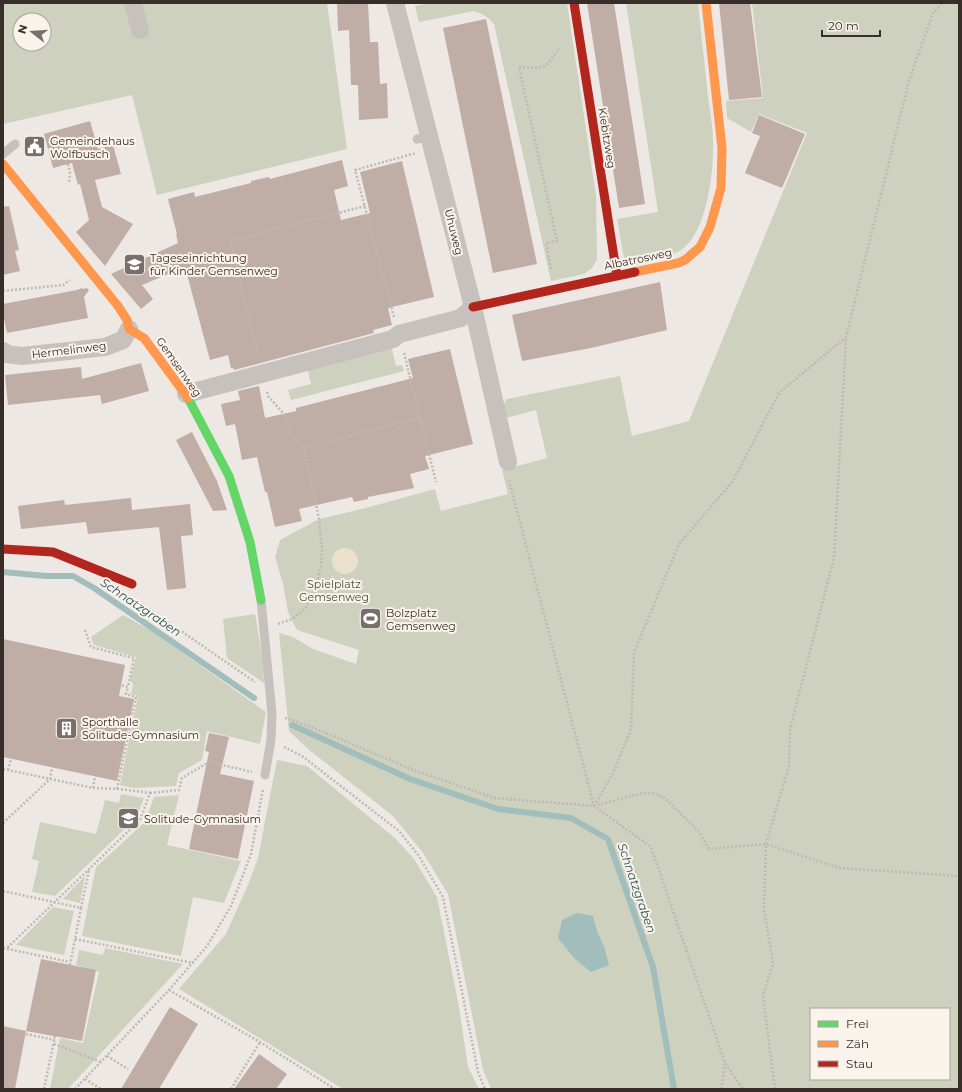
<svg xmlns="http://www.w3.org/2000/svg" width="962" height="1092" font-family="Montserrat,sans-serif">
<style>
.green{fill:#ced1be;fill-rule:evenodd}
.sand{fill:#ebe0cb}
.water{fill:#a1bdbc}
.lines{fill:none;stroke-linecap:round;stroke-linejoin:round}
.stream{stroke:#a1bdbc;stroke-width:6}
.building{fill:#bfada6}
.path{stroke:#bfb9b5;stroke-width:2.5;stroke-dasharray:2 2;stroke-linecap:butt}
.lane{stroke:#c6c1bc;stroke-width:9}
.street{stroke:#c6c1bc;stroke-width:18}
.fast{stroke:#63d668;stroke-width:9}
.slow{stroke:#ff974d;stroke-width:9}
.jam{stroke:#b3261e;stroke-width:9}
.labels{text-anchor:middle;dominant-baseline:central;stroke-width:4;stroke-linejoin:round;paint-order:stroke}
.street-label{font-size:11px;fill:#372e2a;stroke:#f9f3eb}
.poi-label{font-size:11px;fill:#372e2a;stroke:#f9f3eb;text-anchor:start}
.park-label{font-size:11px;fill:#465430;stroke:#f9f3eb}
.water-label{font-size:12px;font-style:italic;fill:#225256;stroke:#f9f3eb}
</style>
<rect width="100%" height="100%" fill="#ede8e3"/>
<path class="green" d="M3,3h324l20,146 -190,46 -25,-100 -129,29zM20,20h24v24h-24z
M430,3h137l29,193 1,64 -5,8 -8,6 -33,7 -57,-257c-6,-7 -11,-10 -20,-13l-55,11 -4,-16z
M626,3h72c3,31 7,63 10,94 2,15 5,30 5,45 1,29 -6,91 -32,108 -5,4 -13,5 -20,7 -12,3 -26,9 -37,1l-7,-39 41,-7z
M752,3h207v1086h-468l-8,-19 -35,-176 -25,-41 -30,-37 -85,-67 -19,-18 -10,-98 14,4 20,12 43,15 3,-14 -62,-20 -9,-18 -5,-28 -8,-27 5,-17 39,-21 47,-11 69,-19 6,22 67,-17 -6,-24 45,-12 -11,-48 -30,8 -3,-12 4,-7 113,-23 12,60 57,-15 118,-288 -48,-19 -8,18 -24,-14 -1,-17 37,-3zM811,1009h138v70h-138z
M391,345l5,21 6,-1 2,6 -113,29 -3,-10 23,-6 -4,-17z
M255,614l7,42 2,27 -37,-25 -4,-39z
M123,615l29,16 114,81 -6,32 -53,-13 -5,29 -23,13 -3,13 -42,2 -14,-3 18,-89 -7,-2 2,-10 -3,-4 6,-23 -42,-12 -3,-8z
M277,760l30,6 88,72 19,21 23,38 22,110 9,60 11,22h-136l-164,-100 47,-55 22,-49 10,-27z
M121,794l23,4 -8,20 -81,78 -23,-4 7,-31 -7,-2 8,-37 56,12 9,-34 14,3z
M179,795l-12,50 74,16 -17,42 -31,-6 -12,59 -99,-20 14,-69 49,-45 9,-25z
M85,876l-5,27 -17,-4z
M53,907l21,4 -10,44 -48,-10z
M105,948l78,16 -115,125h-18l10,-51 23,5 16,-71 -23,-7 3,-15 24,5z"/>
<path class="sand" d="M332 561a13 13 0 1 1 26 0a13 13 0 1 1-26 0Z"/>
<path class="water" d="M577,913l16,3 4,15 7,15 5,19 -18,7 -16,-13 -17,-21 4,-18z"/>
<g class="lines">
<path class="stream" d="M3,572l43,4h27l21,12 160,110
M292,725l118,54 88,30 73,9 37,21 45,128 21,122"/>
</g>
<path class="building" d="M337,3h31l2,39h8l2,42 7,-1 1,35 -29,2 -1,-35h-7l-2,-55 -11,1z
M587,3h27l31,201 -26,4z
M719,3h31l12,94 -33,3z
M486,19l51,245 -44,9 -50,-245z
M759,115l46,19 -23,54 -37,-15 15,-37 -8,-3z
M90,121l8,28 15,-4 8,29 -26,6 7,27 31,17 -28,42 -29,-34 13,-12 -9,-36 -2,1 -6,-22 -19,5 -9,-34z
M342,160l6,26 -14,4 7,30 29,-7 -10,-41 42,-11 32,136 -46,11 4,17 -19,5 1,3 -140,37 -1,-2h-2l-3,-13 -18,5 -25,-93 -43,18 11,14 -12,10 -30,-35 67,-31 -2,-9h1l-9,-35 26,-7 1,5 56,-14v-2l18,-4 1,2z
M9,206l10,44 -4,1 5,20 -17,4v-68z
M660,282l7,48 -76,18 -69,13 -10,-46z
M82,288l1,1 4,-1 2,2 -5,7 4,21 -81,15 -4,-20v-9l74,-14z
M450,349l23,95 -48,12 4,13 -19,5 4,14 -46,9v2l-14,3 -2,-5 -53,12 3,12 -27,6 -8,-35h-2l-8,-35 -15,3 -7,-36 -9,2 -5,-22 19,-4 -2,-9 21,-5 6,32 31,-7v-3l117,-30 -5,-19z
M141,363l8,28 -47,13 -2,-9 -92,10 -3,-30 76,-8 1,12z
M192,432l25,49 10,29 -14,1 -37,-71z
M131,498l1,12 58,-6 3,31 -12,1 5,52 -19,2 -8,-63 -71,7 -2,-12 -65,7 -3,-23 46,-6 1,5z
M3,639l122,26 -6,31 15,3 -17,82 -114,-24z
M209,733l20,4 -9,37 34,7 -16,78 -49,-10 20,-97 -4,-1z
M41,959l55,11 -14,71 -56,-10z
M170,1007l28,17 -39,65h-38z
M3,1026l23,5 -11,58h-12z
M259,1054l28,20 -11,15h-42z"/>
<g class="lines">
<path class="path" d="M68,164l2,8 -1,11
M551,269l-5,-26 11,-2 -38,-174c10,0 25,4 31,-6 4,-4 5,-9 10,-12
M3,291l60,-6 7,-5
M394,317l-39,-147 61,-17
M404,353l32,129
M258,356l-28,-115 135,-35
M267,392l1,4 16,18 7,21 13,13 15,71 3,32 -1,15 -6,26 -10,17 -13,10 -14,5
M304,448l117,-31
M509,480l85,326 57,41 74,216 18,26
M139,602l116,80
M85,630l6,17 43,11 -6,29
M285,718l24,8 107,45 79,27 99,8 49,-13h11l11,5 34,34 10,17 57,-5 73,24 120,8
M284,747l18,9 97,75 20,25 24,41 35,175 7,17
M3,769l90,19 27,1 30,4 -10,27 -134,129
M8,770l3,-11
M93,788l2,-11
M117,789l19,-92 -10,-3 2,-7 -7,-2
M150,793l29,-3 3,-12 27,-16 43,10
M594,806l19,-33 18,-44 3,-76 45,-109 54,-63 46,-88 67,-56 63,-256 24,-68 9,-10
M245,820l12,2
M3,823l47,-44 2,-11
M3,891l78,17 -11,57
M81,908l8,-38
M75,939l118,24
M3,948l67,14
M169,990l91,52 75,47
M26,1034l29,6
M54,1044l47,18
M107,1056l21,13
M85,1079l16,10
M44,1089l11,-53
M75,1089l94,-99 38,-44 24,-40 20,-52 12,-65
M231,1089l29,-47
M721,1089l4,-25
M775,1089l-12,-93 10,-33 -9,-54 2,-65 23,-78 1,-37 44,-171 12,-220"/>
<path class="lane" d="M417,139l12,-2
M3,154l12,-10
M261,600l11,114 -1,26 -6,35"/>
<path class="street" d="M133,3l7,27
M395,3l78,304 35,155
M3,351l4,3 15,2 83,-9 18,-7 6,-11
M186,394l207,-55 6,-5 62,-16 12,-11"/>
<path class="fast" d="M188,398l41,78 21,66 11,58"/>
<path class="slow" d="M3,164l115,142 9,14 2,9 15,9 44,60
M635,272l43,-9 7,-3 15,-13 10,-20 11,-39 1,-40 -16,-145"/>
<path class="jam" d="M574,3l43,273
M473,307l162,-35
M3,549l50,3 79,32"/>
</g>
<defs>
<symbol id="civic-square" viewBox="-11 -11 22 22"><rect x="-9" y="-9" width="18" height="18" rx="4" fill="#776f6b" stroke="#f9f3eb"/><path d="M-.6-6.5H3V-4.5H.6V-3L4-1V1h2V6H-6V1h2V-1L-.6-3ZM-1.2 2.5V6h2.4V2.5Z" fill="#fff"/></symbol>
<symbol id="school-square" viewBox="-11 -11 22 22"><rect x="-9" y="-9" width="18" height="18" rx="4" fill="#776f6b" stroke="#f9f3eb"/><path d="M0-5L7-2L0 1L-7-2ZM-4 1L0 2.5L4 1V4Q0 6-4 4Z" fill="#fff"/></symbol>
<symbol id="stadium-square" viewBox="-11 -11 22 22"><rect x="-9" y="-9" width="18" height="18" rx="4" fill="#776f6b" stroke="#f9f3eb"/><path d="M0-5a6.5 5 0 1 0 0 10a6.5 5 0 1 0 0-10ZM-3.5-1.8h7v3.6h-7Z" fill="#fff"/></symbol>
<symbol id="building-square" viewBox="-11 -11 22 22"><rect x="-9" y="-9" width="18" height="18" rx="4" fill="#776f6b" stroke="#f9f3eb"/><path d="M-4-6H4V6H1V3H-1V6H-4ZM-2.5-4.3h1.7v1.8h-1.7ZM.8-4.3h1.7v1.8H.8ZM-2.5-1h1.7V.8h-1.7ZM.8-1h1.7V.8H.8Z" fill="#fff"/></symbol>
</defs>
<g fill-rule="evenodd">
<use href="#civic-square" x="22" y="134" width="25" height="25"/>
<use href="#school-square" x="122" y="252" width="25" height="25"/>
<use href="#stadium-square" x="358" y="606" width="25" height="25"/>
<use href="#building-square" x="54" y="716" width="25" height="25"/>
<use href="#school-square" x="116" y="806" width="25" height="25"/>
</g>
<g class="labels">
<g class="street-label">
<text transform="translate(607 138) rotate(81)">Kiebitzweg</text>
<text transform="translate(454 232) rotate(76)">Uhuweg</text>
<text transform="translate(638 259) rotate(-12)">Albatrosweg</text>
<text transform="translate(69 350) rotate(-7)">Hermelinweg</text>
<text transform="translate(179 367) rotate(55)">Gemsenweg</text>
</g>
<g class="poi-label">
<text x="50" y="141">Gemeindehaus<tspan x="50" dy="13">Wolfbusch</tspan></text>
<text x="150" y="258">Tageseinrichtung<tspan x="150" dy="13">für Kinder Gemsenweg</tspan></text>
<text x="386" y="613">Bolzplatz<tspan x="386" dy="13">Gemsenweg</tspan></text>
<text x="82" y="722">Sporthalle<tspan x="82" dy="13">Solitude-Gymnasium</tspan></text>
<text x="144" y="819">Solitude-Gymnasium</text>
</g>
<g class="park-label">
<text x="334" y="584">Spielplatz<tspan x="334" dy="13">Gemsenweg</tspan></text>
</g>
<g class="water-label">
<text transform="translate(141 607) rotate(34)">Schnatzgraben</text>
<text transform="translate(637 888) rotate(71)">Schnatzgraben</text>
</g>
</g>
<rect width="962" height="1092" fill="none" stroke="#372e2a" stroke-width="8"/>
<rect x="810" y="1008" width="140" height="72" fill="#f9f3eb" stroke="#aba49e"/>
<rect x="818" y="1021" width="20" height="6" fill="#63d668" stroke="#aba49e"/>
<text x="846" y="1028" font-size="12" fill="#372e2a">Frei</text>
<rect x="818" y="1041" width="20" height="6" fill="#ff974d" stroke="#aba49e"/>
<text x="846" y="1048" font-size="12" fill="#372e2a">Zäh</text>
<rect x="818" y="1061" width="20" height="6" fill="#b3261e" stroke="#aba49e"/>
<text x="846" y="1068" font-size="12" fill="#372e2a">Stau</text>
<g transform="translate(32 32) rotate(287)"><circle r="19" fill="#f9f3eb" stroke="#aba49e"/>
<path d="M0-3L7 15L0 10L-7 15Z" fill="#776f6b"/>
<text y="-6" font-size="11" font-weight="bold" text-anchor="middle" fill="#372e2a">N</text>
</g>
<path d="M822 30v6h58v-6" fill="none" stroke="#372e2a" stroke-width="2"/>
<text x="828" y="30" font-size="12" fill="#372e2a" stroke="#f9f3eb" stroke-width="3" paint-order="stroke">20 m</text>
</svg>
